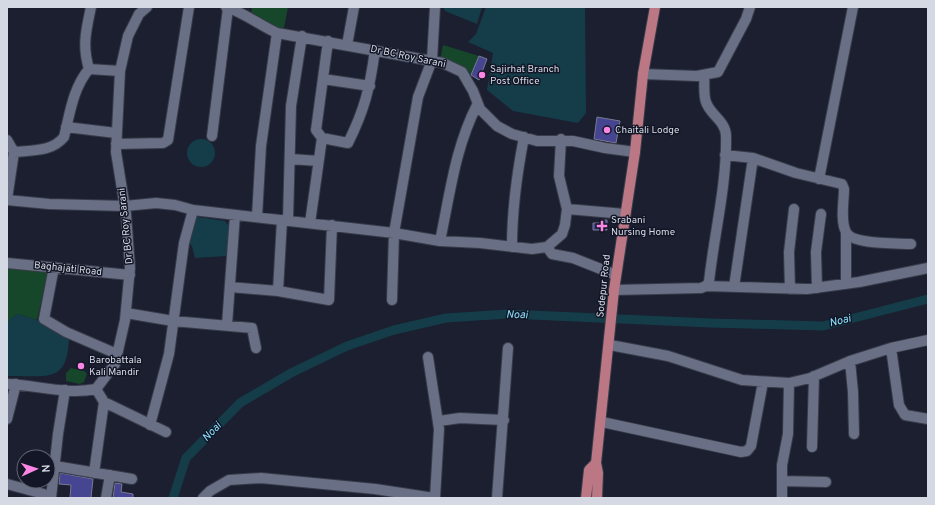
<svg xmlns="http://www.w3.org/2000/svg" width="935" height="505" viewBox="0 0 935 505" font-family="Overpass,sans-serif">
<rect width="100%" height="100%" fill="#1b1f30"/>
<path fill="#16472a" d="M 252,7 L 288,7 L 284,28 L 276,27 L 251,15 Z
M 443,45 L 479,56 L 471,76 L 440,61 Z
M 7,262 L 49,267 L 37,320 L 18,314 L 10,319 L 7,326 Z
M 71,368 L 84,371 L 87,374 L 84,382 L 80,384 L 66,381 L 66,373 Z"/>
<path fill="#143d49" d="M 443,7 L 482,7 L 477,24 L 445,11 Z
M 486,7 L 585,7 L 586,113 L 578,123 L 513,111 L 487,90 L 493,53 L 468,42 L 476,34 Z
M187 153a14 14 0 1 1 28 0a14 14 0 1 1-28 0Z
M 191,216 L 225,221 L 232,230 L 226,256 L 195,258 L 192,246 L 185,240 Z
M 18,314 L 46,323 L 69,337 C 68,385 46,375 8,376 L 7,326 L 10,319 Z"/>
<g fill="none" stroke-linecap="round" stroke-linejoin="round">
<path stroke="#143d49" stroke-width="9" d="M 173,498 L 186,458 L 240,403 L 291,373 L 347,346 L 394,330 L 446,318 L 508,314 L 711,323 L 823,326 L 928,299"/>
</g>
<path fill="#454592" stroke="#787a90" d="M 479,56 L 487,59 L 479,80 L 471,75 Z
M 597,117 L 620,121 L 616,143 L 594,139 Z
M 601,220 L 607,220 L 607,230 L 593,230 L 593,223 L 601,223 Z
M 60,473 L 93,479 L 91,498 L 70,498 L 71,485 L 59,484 Z
M 115,483 L 122,484 L 121,492 L 133,494 L 133,498 L 113,498 Z"/>
<g fill="none" stroke-linecap="round" stroke-linejoin="round">
<g stroke="#383b49" stroke-width="12">
<path id="minor" d="M 226,7 C 245,13 259,25 277,33 L 443,63 L 462,72 L 473,91 L 480,109 L 497,126 L 512,134 L 537,141 L 573,141 L 605,148 L 635,152
M 328,41 L 316,130 L 322,138 L 348,143 C 365,109 370,87 375,50
M 347,45 L 354,7
M 89,69 C 82,45 86,31 91,7
M 643,74 L 697,76 L 718,72 L 746,19 L 750,7
M 323,79 L 370,86
M 477,105 C 455,148 450,194 440,241 L 480,243 L 532,249 L 547,247 L 562,234 L 565,225 L 567,209
M 66,127 L 116,133
M 212,136 L 228,8
M 561,139 L 559,176 L 567,209 L 625,214
M 7,140 L 14,152 L 7,199
M 116,144 L 163,143 L 168,140 L 189,7
M 14,152 C 32,150 52,152 64,137 C 70,113 73,88 89,69 L 120,71
M 725,155 L 753,158 L 796,173 L 842,184 L 844,189 C 844,201 840,221 846,232 C 852,245 897,243 911,244
M 291,159 L 318,161
M 819,179 L 853,7
M 7,200 L 49,204 L 125,206 L 156,203 L 175,205 L 193,210 L 394,233 L 440,241
M 257,217 L 261,146 L 277,33
M 288,220 L 291,106 L 302,36
M 310,223 L 322,138
M 512,247 C 512,210 517,173 524,137
M 547,247 L 552,254 L 573,258 L 616,275
M 7,263 L 130,275
M 54,267 L 44,319 L 66,332 L 117,354
M 846,284 L 846,233
M 706,286 L 807,289 L 859,282 L 928,268
M 230,287 L 278,291 L 329,300 L 332,225
M 734,287 L 753,158
M 817,288 L 816,252 L 821,214
M 790,289 L 789,252 L 794,209
M 614,290 L 701,288 L 706,286 L 709,282 C 714,234 727,185 726,136 C 726,121 710,115 706,102 C 703,94 705,83 704,75
M 278,291 L 282,220
M 392,300 L 394,233 L 418,97 L 432,60 L 435,7
M 126,313 L 173,321 L 252,328 L 256,348
M 227,325 L 235,215
M 610,345 L 668,356 L 742,380 L 789,383 L 810,378 L 850,361 L 891,348 L 928,340
M 891,348 L 899,405 L 905,415 L 928,419
M 428,357 L 439,429 L 435,498
M 850,361 L 853,392 L 854,434
M 7,384 C 36,385 67,395 96,389 L 115,364 L 125,320 L 130,268 L 126,214 L 116,152 L 120,71 L 128,36 L 139,14 L 147,7
M 96,389 L 104,402 L 166,432
M 7,419 L 16,384
M 439,421 L 460,418 L 504,420
M 602,422 L 741,452 L 747,451 L 751,446 L 763,382
M 150,425 L 169,354 L 184,243 L 193,210
M 812,447 L 814,376
M 55,466 L 132,479
M 94,473 L 104,402
M 782,481 L 826,482
M 7,484 L 51,496
M 51,498 L 58,434 L 65,390
M 106,498 L 110,475
M 203,498 L 210,491 L 229,480 L 261,478 L 375,489 L 434,498
M 497,498 L 508,348
M 782,498 L 782,465 L 788,434 L 789,383"/>
</g>
<g stroke="#383b49" stroke-width="12">
<path id="major" d="M 586,498 L 589,470 L 596,463
M 597,498 L 598,473 L 596,463 L 614,290 L 635,152 L 643,74 L 655,7"/>
</g>
<use href="#minor" stroke="#696f84" stroke-width="10"/>
<use href="#major" stroke="#bb7784" stroke-width="10"/>
</g>
<g fill="#fc86e3" stroke="#121626" stroke-width="1.5">
<circle cx="482" cy="75" r="4"/>
<circle cx="607" cy="130" r="4"/>
<path d="M600 220h4v4h4v4h-4v4h-4v-4h-4v-4h4z"/>
<circle cx="81" cy="366" r="4"/>
</g>
<g text-anchor="middle" dominant-baseline="central" stroke-width="3" stroke-linejoin="round" paint-order="stroke">
<g font-size="10" fill="#d5d9e4" stroke="#121626">
<text transform="translate(408 57) rotate(12)">Dr BC Roy Sarani</text>
<text transform="translate(126 226) rotate(-96)">Dr BC Roy Sarani</text>
<text transform="translate(68 269) rotate(6)">Baghajati Road</text>
<text transform="translate(604 286) rotate(-84)">Sodepur Road</text>
</g>
<g font-size="10" fill="#d5d9e4" stroke="#121626" text-anchor="start">
<text x="490" y="69">Sajirhat Branch<tspan x="490" dy="12">Post Office</tspan></text>
<text x="615" y="130">Chaitali Lodge</text>
<text x="611" y="220">Srabani<tspan x="611" dy="12">Nursing Home</tspan></text>
<text x="89" y="360">Barobattala<tspan x="89" dy="12">Kali Mandir</tspan></text>
</g>
<g font-size="11" font-style="italic" fill="#8ce3ff" stroke="#121626">
<text transform="translate(517 315) rotate(1)">Noai</text>
<text transform="translate(840 321) rotate(-14)">Noai</text>
<text transform="translate(212 432) rotate(-46)">Noai</text>
</g>
</g>
<rect width="935" height="505" fill="none" stroke="#d5d9e4" stroke-width="16"/>
<g transform="translate(36 469) rotate(87)"><circle r="19" fill="#121626" stroke="#606472"/>
<path d="M0-3L7 15L0 10L-7 15Z" fill="#fc86e3"/>
<text y="-6" font-size="11" font-weight="bold" text-anchor="middle" fill="#d5d9e4">N</text>
</g>
</svg>
